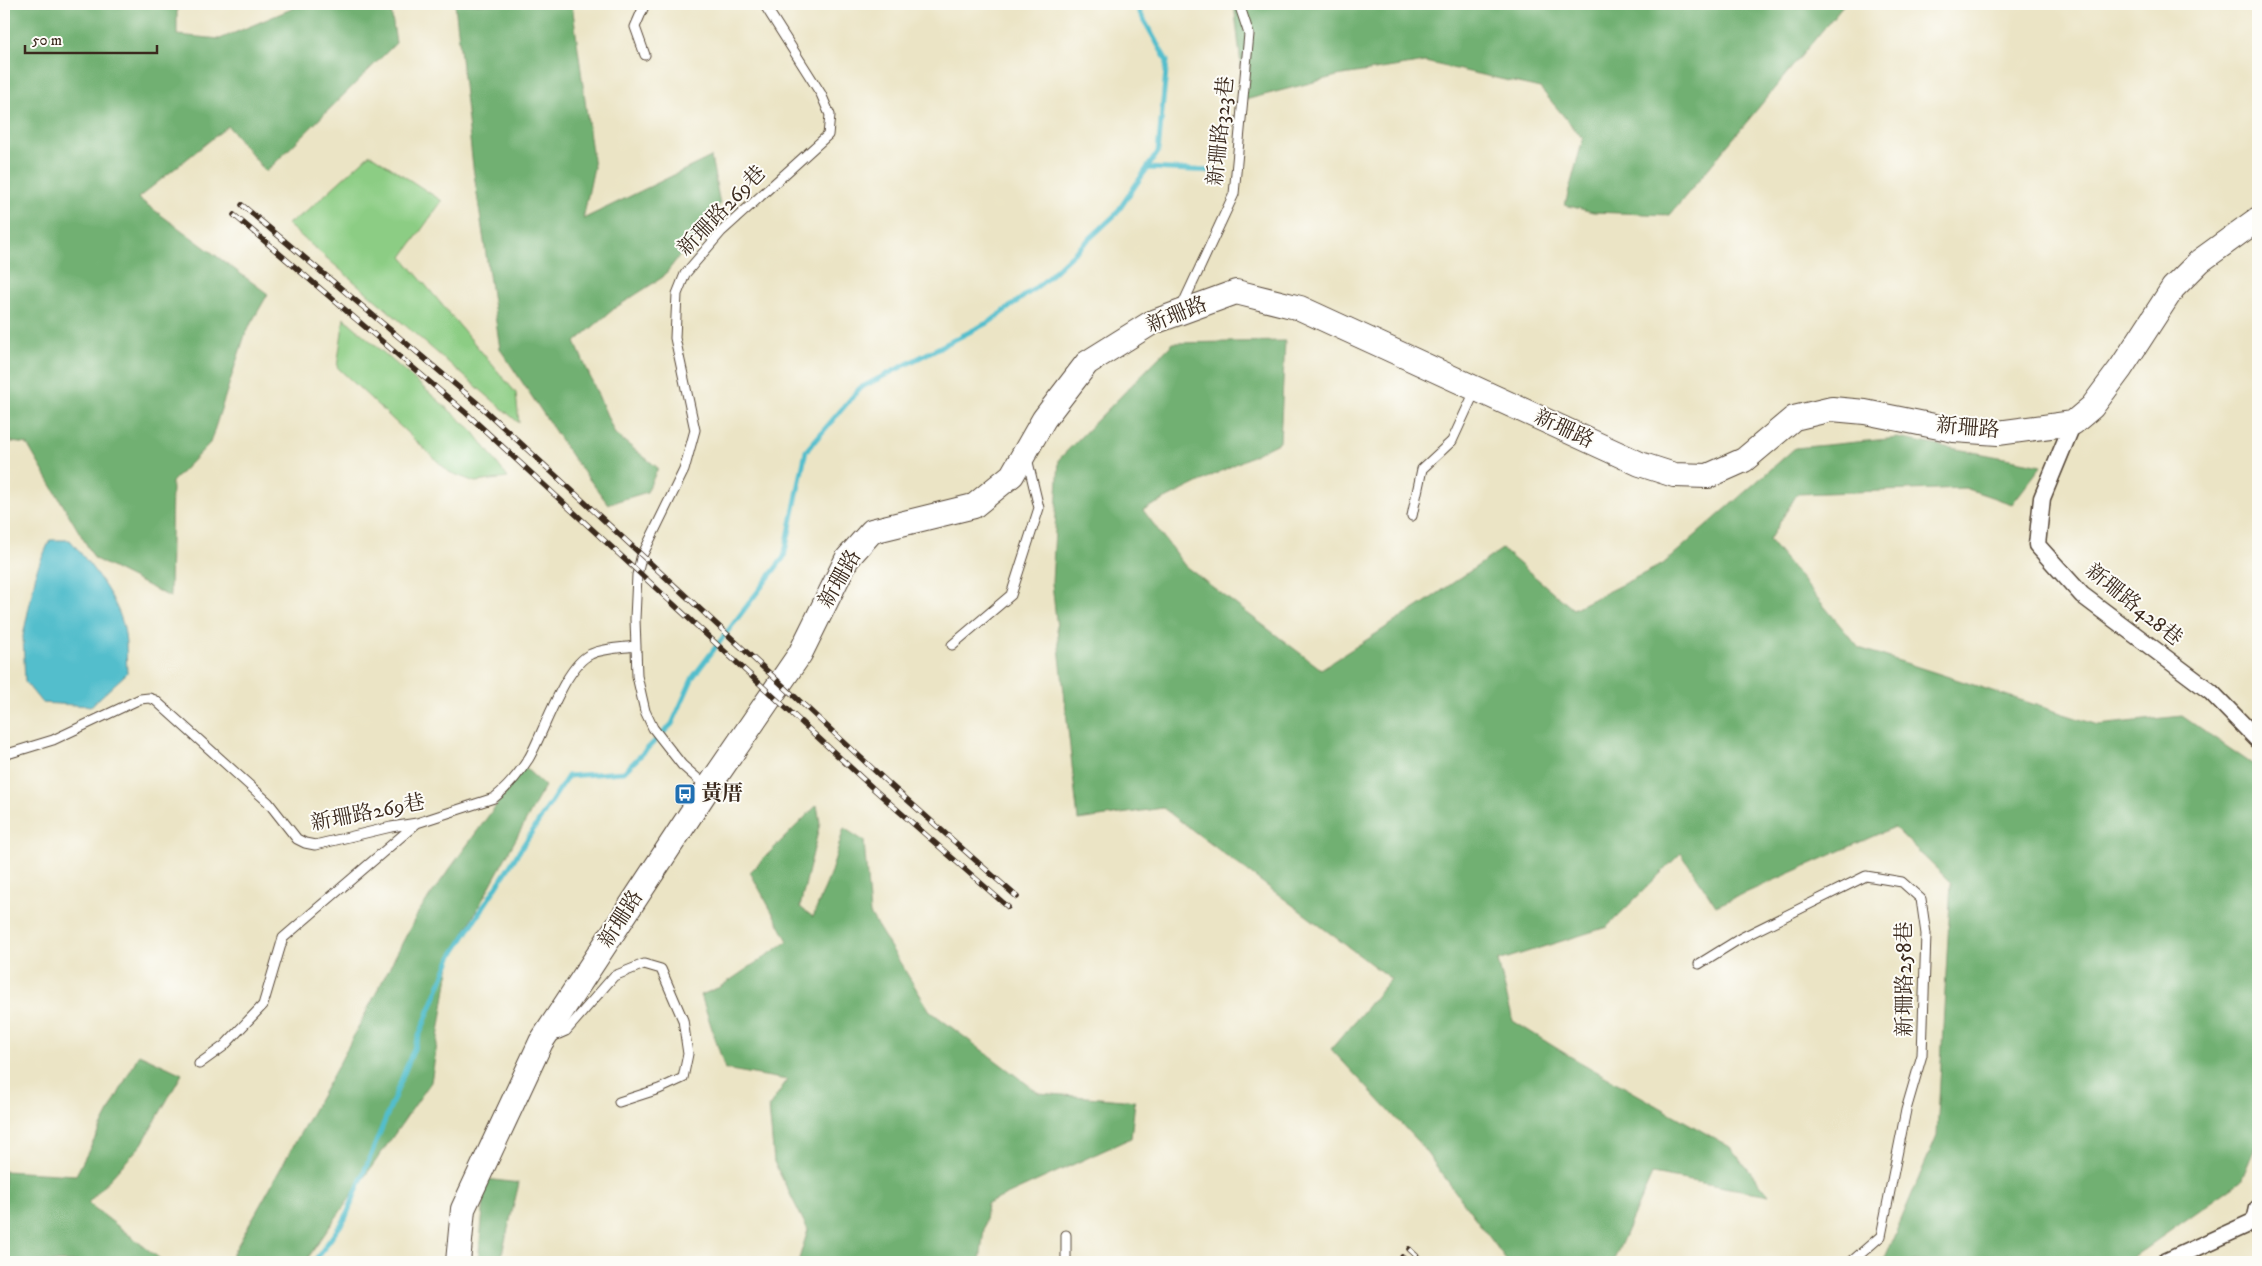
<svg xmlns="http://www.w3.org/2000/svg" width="2262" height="1266" viewBox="0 0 2262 1266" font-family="'IM FELL DW Pica','Noto Serif TC',serif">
<rect width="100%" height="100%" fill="#fdfcf7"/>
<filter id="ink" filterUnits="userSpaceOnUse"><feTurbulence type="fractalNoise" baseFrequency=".02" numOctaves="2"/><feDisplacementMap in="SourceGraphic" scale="10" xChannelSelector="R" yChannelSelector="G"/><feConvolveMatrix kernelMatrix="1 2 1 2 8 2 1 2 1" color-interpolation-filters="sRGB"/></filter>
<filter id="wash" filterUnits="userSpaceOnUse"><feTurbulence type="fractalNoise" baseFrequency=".0096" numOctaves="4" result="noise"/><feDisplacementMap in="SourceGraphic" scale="20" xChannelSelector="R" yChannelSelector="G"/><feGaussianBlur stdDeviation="1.12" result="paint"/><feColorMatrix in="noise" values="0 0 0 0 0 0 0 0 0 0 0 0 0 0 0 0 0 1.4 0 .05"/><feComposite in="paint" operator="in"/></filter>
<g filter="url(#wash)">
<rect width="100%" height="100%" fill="#ebe4c5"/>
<path fill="#8ccd84" stroke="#647c51" d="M 370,154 L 442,201 L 402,257 L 516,393 L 519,423 L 287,224 L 306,212 Z
M 344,318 L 473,431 L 508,478 L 475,482 L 449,472 L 337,367 Z"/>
<path fill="#71b072" stroke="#566d48" d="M 4,4 L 177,4 L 177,35 L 220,39 L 296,7 L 299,4 L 390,4 L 396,43 L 266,172 L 228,126 L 138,198 L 268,294 L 246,332 L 210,443 L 172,482 L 170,597 L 95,559 L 27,444 L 4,441 Z
M 455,4 L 572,4 L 594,167 L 583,219 L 711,157 L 720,204 L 663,277 L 615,308 L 575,342 L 615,434 L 658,468 L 647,492 L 608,504 L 573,458 L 500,349 L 473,167 Z
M 1234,4 L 1844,4 L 1670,215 L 1593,212 L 1565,205 L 1583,139 L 1540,88 L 1425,62 L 1337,76 L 1245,100 Z
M 1285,341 L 1280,442 L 1143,510 L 1185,566 L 1321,669 L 1424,603 L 1502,549 L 1573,609 L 1663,564 L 1795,448 L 1898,438 L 2042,465 L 2012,504 L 1965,488 L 1797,494 L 1769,540 L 1859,648 L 2098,725 L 2182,716 L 2258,768 L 2258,1140 L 2241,1181 L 2126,1262 L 1884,1262 L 1884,1260 L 1937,1135 L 1951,883 L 1894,827 L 1716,906 L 1681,853 L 1607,927 L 1498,961 L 1513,1021 L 1566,1054 L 1730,1147 L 1769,1195 L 1652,1174 L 1613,1262 L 1508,1262 L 1419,1143 L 1331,1049 L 1391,979 L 1163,808 L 1078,820 L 1052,583 L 1059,459 L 1173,343 Z
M 524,767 L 545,786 L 451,957 L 431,1082 L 305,1262 L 212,1262 L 230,1259 L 339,1064 L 419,911 Z
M 817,805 L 820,823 L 800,907 L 813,917 L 830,875 L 844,828 L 864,841 L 870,914 L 930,1011 L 1039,1093 L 1135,1101 L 1131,1138 L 987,1204 L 980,1262 L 798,1262 L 808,1230 L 774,1162 L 769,1107 L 787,1080 L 725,1069 L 701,995 L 720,987 L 788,941 L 750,872 Z
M 139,1054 L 182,1074 L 142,1144 L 88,1203 L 164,1262 L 4,1262 L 4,1171 L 76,1175 Z
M 486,1179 L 519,1183 L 500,1262 L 478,1262 Z"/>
<path fill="#52becc" stroke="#467475" d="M 50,540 L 70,540 C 91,566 120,600 125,634 C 127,646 126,660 127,673 L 91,706 L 42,703 L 25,682 L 23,636 L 37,569 Z"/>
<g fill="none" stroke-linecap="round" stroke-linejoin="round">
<path stroke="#52becc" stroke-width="5" d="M 1147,168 L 1215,171
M 314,1262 L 345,1219 L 451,957 L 568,776 L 624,772 L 672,724 L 693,677 L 784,557 L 806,451 L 860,388 L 991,321 L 1043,282 L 1116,214 L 1158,152 L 1167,61 L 1135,4"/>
</g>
</g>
<g filter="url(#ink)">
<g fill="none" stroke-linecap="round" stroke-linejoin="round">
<g stroke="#554637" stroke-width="11">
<path id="lane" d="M 645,55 L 635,27 L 645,4
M 1181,308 L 1234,194 L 1249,34 L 1239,4
M 1412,516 L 1422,469 L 1452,441 L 1476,389
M 952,645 L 1011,595 L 1039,508 L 1027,458
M 4,755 L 53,740 L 140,699 L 149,698 L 155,700 L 268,802 L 297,839 L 305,843 L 315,845 L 391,827 L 417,823 L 494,798 C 507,788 520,772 529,758 C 544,732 565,665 591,654 C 604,648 622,648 636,646
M 707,787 L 682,765 L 653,728 L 645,711 L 637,676 L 635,619 L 637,575 L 641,558 L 684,470 L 695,430 L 675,338 L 677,294 L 685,274 L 721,232 L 828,135 L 830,115 L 821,94 L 764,4
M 1699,964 L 1741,938 L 1866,876 L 1902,882 L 1921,899 L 1926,934 L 1922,1055 L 1906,1110 L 1881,1236 L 1851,1262
M 550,1038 L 566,1031 L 614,976 L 644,964 L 661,969 L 683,1020 L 688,1054 L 683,1078 L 659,1089 L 619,1102
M 199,1064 L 224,1046 L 263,1005 L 283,938 L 417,823
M 1066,1262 L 1066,1235"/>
</g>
<g stroke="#554637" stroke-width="19">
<path id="street" d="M 2073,423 L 2042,498 L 2037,545 L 2082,595 L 2211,692 L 2258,740
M 2165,1262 L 2255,1221 L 2258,1208"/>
</g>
<g stroke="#554637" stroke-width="26">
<path id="secondary" d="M 458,1262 L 463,1209 L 541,1042 L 708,788 L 800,654 L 847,559 L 872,531 L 974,506 L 1012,475 L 1044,419 L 1087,363 L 1151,323 L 1236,292 L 1300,308 L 1640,464 L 1674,475 L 1708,476 L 1744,460 L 1794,418 L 1832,409 L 1865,412 L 1954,430 L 1998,433 L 2073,423 L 2092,407 L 2121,368 L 2173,288 L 2200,261 L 2258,219"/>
</g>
<use href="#lane" stroke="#fff" stroke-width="9"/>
<use href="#street" stroke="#fff" stroke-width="16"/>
<use href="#secondary" stroke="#fff" stroke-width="24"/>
<g stroke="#3b2a1e" stroke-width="5.5">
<path id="rail" d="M 242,205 L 476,402 L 886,781 L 1017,897
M 234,215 L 466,413 L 876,791 L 1008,907
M 1409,1249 L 1423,1262
M 1402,1257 L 1408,1262"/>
</g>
<use href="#rail" stroke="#fdfcf7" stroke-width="4" stroke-dasharray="11" stroke-linecap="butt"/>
</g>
</g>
<defs>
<g id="bus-square" transform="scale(1.125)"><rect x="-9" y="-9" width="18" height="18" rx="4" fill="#1f6fb2" stroke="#fdfcf7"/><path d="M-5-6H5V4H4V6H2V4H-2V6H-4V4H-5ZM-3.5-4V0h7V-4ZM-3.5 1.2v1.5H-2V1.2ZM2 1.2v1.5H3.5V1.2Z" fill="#fff"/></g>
</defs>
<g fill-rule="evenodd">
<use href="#bus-square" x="685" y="794"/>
</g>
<g text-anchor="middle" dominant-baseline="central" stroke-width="4" stroke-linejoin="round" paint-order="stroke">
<g font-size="21" fill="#3b2a1e" stroke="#fdfcf7">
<text transform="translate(1221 131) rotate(-84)">新珊路323巷</text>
<text transform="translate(722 211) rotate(-46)">新珊路269巷</text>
<text transform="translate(1177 315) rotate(-22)">新珊路</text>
<text transform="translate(1968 428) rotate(5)">新珊路</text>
<text transform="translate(1564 429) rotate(25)">新珊路</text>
<text transform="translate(840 579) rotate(-60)">新珊路</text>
<text transform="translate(2134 605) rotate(39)">新珊路428巷</text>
<text transform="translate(368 813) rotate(-11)">新珊路269巷</text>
<text transform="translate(621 919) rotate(-57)">新珊路</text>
<text transform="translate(1905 979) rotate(-90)">新珊路258巷</text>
</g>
<g font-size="21" font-weight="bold" fill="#3b2a1e" stroke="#fdfcf7" text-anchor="start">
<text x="701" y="794">黃厝</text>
</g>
</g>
<rect width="2262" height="1266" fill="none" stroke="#fdfcf7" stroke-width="20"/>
<path d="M25 45v8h132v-8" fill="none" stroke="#3b2a1e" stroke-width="2.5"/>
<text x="32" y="45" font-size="15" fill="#3b2a1e" stroke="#fdfcf7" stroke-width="4" paint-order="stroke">50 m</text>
</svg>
